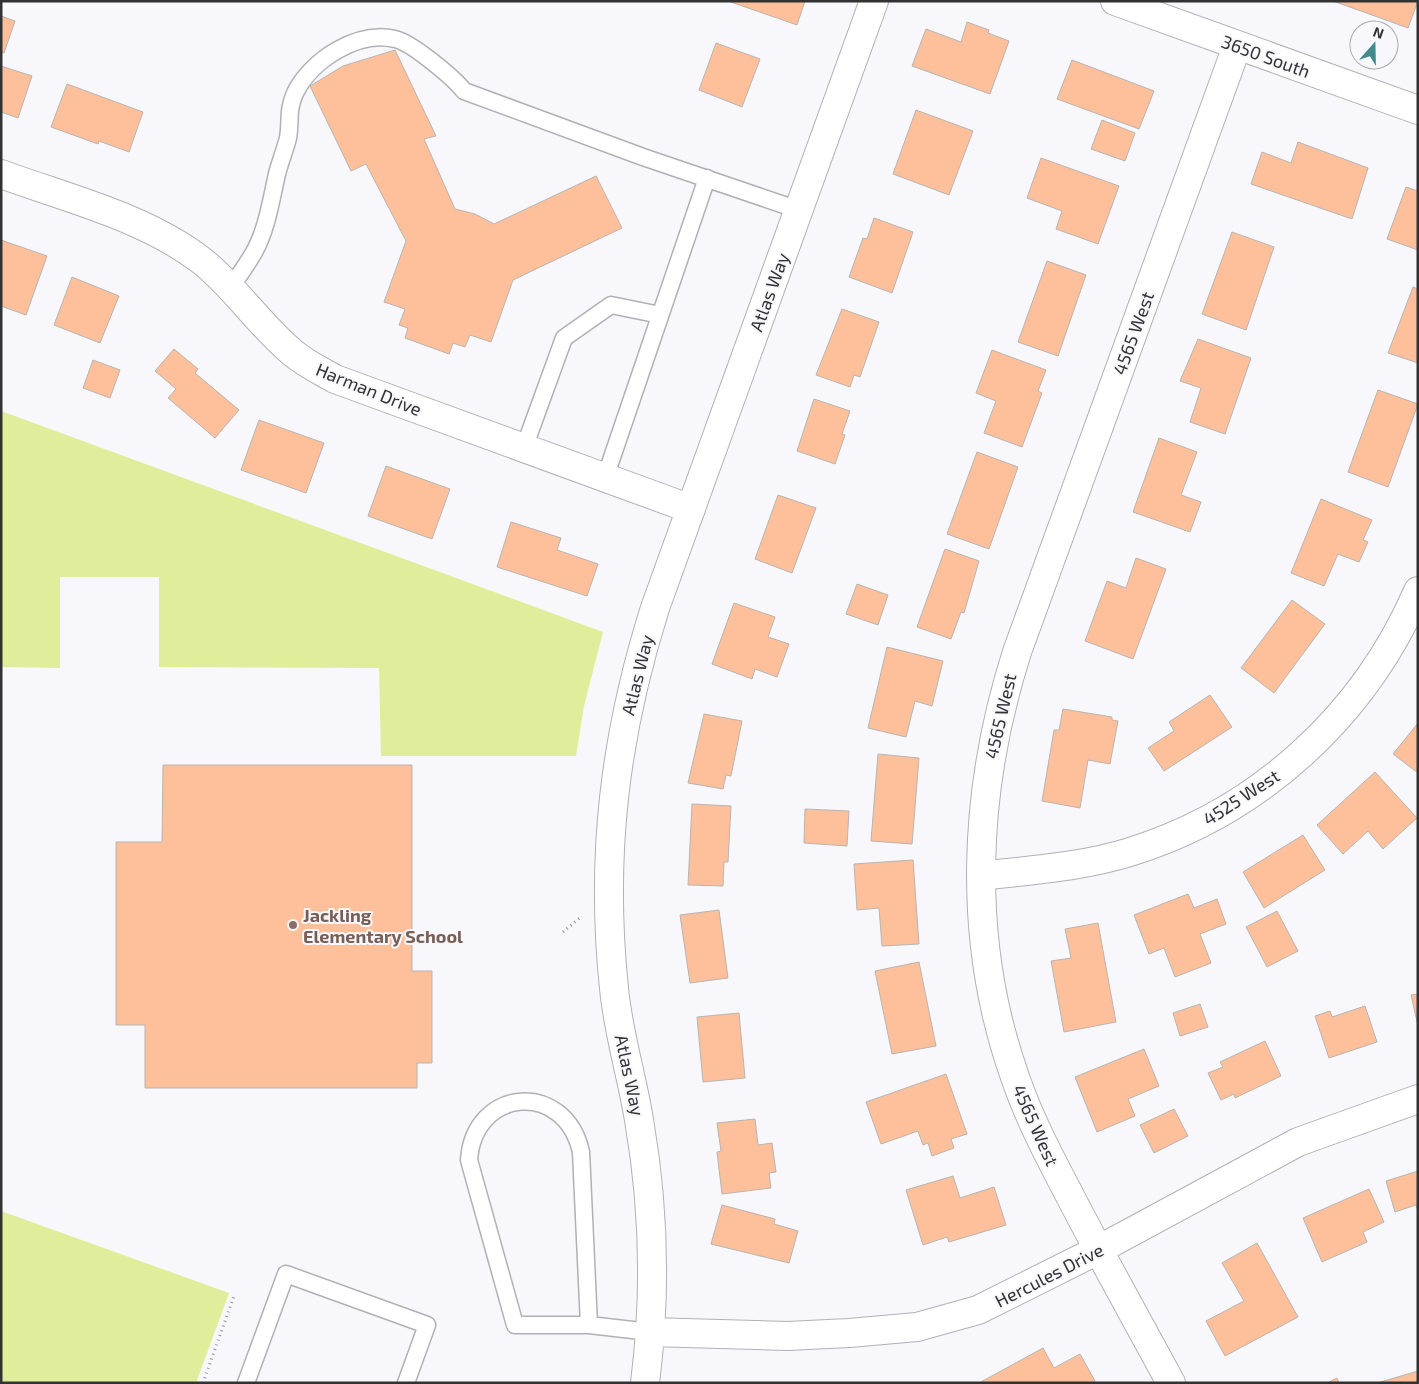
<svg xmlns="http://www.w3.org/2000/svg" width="1419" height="1384" viewBox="0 0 1419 1384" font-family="'Exo 2',sans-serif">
<rect width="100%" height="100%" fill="#f8f8fc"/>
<path fill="#e0ed9b" d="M 1,411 L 603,632 L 584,706 L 576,756 L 381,756 L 379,668 L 159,667 L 159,577 L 60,577 L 60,668 L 1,667 Z
M 1,1211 L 229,1293 L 196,1383 L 1,1383 Z"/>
<path fill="#fdc09a" stroke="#b8b4b1" d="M 728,1 L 805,1 L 797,25 Z
M 1333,1 L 1418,1 L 1408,28 Z
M 1,16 L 15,21 L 4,53 L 1,52 Z
M 967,22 L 989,30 L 988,33 L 1009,41 L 990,94 L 912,66 L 926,29 L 961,42 Z
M 716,43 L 760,59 L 742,107 L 699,90 Z
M 395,50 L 436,136 L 424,139 L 455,209 L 475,214 L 494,224 L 596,176 L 622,228 L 513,280 L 491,342 L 470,335 L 465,347 L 453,343 L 449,354 L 405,338 L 408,328 L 399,325 L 405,309 L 384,302 L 406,241 L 366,164 L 351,171 L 310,86 L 343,66 Z
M 1072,60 L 1154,91 L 1139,129 L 1057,99 Z
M 1,66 L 32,76 L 18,118 L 1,112 Z
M 67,84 L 143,112 L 129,152 L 99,141 L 98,144 L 51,127 Z
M 916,110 L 973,131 L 949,195 L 893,174 Z
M 1102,120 L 1135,133 L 1125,161 L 1091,149 Z
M 1298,142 L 1368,168 L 1352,219 L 1251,184 L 1262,152 L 1291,163 Z
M 1041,158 L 1119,186 L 1098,244 L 1056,229 L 1062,211 L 1027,198 Z
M 1406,187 L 1418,191 L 1418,250 L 1387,239 Z
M 874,218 L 913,232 L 892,293 L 849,277 L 863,238 L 867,239 Z
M 1232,232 L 1274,247 L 1246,330 L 1202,314 Z
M 1,240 L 47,256 L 26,315 L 1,306 Z
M 1047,261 L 1086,275 L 1058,356 L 1018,342 Z
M 72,277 L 119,296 L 100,343 L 54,325 Z
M 1413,287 L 1418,289 L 1418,363 L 1388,353 Z
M 842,309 L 879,322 L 860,377 L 854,375 L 850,387 L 816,375 Z
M 1198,339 L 1251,358 L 1225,434 L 1190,422 L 1201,388 L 1180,381 Z
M 174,349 L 198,369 L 195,373 L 239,410 L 215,438 L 168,398 L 176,389 L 155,371 Z
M 992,350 L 1046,370 L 1038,391 L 1042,393 L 1022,447 L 984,433 L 996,401 L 976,393 Z
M 93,360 L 120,370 L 110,398 L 83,388 Z
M 1378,390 L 1418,404 L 1388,487 L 1348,472 Z
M 814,399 L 850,411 L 842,434 L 845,435 L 835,464 L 797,451 Z
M 259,420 L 324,443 L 306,493 L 241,470 Z
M 1159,438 L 1197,452 L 1181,495 L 1201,502 L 1190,532 L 1133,512 Z
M 977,452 L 1018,467 L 989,549 L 947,534 Z
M 386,466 L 450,489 L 432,539 L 368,516 Z
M 778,495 L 816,508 L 792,573 L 755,559 Z
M 1321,499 L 1372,520 L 1363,540 L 1368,542 L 1359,562 L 1338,554 L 1324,586 L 1291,573 Z
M 511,522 L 561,538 L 557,550 L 598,564 L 587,596 L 497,567 Z
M 945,549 L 979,561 L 964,613 L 961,612 L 951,639 L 917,627 Z
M 1136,558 L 1166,569 L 1133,659 L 1085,641 L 1107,581 L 1126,588 Z
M 857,584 L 888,595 L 878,625 L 846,614 Z
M 1292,600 L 1325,624 L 1274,693 L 1241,668 Z
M 734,603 L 775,617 L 768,637 L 789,644 L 777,677 L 755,669 L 752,679 L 712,664 Z
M 887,647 L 943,661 L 932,706 L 915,701 L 906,737 L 868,728 Z
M 1210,695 L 1232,727 L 1164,771 L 1148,748 L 1174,731 L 1169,722 Z
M 1063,709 L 1112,717 L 1112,720 L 1118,721 L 1110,764 L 1088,760 L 1080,808 L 1042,801 L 1054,730 L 1059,730 Z
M 704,714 L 742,721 L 731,776 L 726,775 L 723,789 L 688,783 Z
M 1418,723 L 1418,773 L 1393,754 Z
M 878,754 L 919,758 L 912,844 L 871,841 Z
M 163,765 L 412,765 L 412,971 L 432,971 L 432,1063 L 417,1063 L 417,1088 L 145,1088 L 145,1025 L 116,1025 L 116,842 L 162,842 Z
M 1375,772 L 1417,818 L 1383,849 L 1368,831 L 1343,854 L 1317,825 Z
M 692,804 L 731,806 L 728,862 L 724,862 L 723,886 L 688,885 Z
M 805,809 L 849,811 L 847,846 L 804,843 Z
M 1303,835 L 1325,870 L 1264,908 L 1243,872 Z
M 913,860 L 919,944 L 882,946 L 879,908 L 857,910 L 854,864 Z
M 1188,894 L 1194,908 L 1217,899 L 1226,924 L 1200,934 L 1211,963 L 1175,977 L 1164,948 L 1149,954 L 1134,915 Z
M 719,910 L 728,978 L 690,983 L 680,915 Z
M 1277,911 L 1298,951 L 1267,967 L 1246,927 Z
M 1098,923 L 1116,1022 L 1064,1032 L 1051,961 L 1071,958 L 1065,929 Z
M 919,962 L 936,1046 L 892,1054 L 875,971 Z
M 1418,994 L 1418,1026 L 1411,995 Z
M 1200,1004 L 1208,1027 L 1180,1036 L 1173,1013 Z
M 1365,1006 L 1377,1042 L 1329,1058 L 1315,1016 L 1330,1011 L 1332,1017 Z
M 739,1013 L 745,1078 L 703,1082 L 697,1017 Z
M 1265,1041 L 1281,1076 L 1235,1098 L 1234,1094 L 1221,1100 L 1208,1073 L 1223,1067 L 1220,1062 Z
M 1144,1049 L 1159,1086 L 1128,1099 L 1135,1116 L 1097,1132 L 1075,1077 Z
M 946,1074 L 967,1134 L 951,1139 L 954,1148 L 932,1156 L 928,1143 L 923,1145 L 918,1131 L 881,1144 L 866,1102 Z
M 1174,1109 L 1188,1136 L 1154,1153 L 1140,1125 Z
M 755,1119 L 758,1145 L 772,1143 L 776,1172 L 769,1173 L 771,1188 L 722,1194 L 717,1152 L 721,1151 L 717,1123 Z
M 1418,1171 L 1418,1211 L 1416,1205 L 1395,1212 L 1386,1181 Z
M 953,1176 L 960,1198 L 994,1187 L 1006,1225 L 949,1242 L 947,1237 L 923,1245 L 906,1190 Z
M 1369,1189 L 1384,1222 L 1363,1232 L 1367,1242 L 1322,1262 L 1303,1218 Z
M 722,1205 L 775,1219 L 774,1224 L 798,1231 L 789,1263 L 711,1244 Z
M 1257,1243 L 1298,1317 L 1225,1356 L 1206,1321 L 1244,1301 L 1222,1263 Z
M 1043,1348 L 1054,1368 L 1080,1354 L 1095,1381 L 1091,1383 L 979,1383 Z
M 1418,1371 L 1418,1383 L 1377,1383 Z
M 1337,1378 L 1339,1383 L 1327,1383 Z"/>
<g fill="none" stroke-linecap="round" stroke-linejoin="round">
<g stroke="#b1b1b5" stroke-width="19">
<path id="service" d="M 230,288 C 238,277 246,266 253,254 C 267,230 271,200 277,174 C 280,162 285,150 288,138 C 291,121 287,111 295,93 C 311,60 358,30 395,39 C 411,42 454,78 464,91 L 643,157 L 799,210
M 524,448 L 564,338 L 611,305 L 660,315
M 605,478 L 707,178
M 589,1325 L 581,1152 C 565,1080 474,1087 469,1160 L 515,1325 L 589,1325 L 650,1332
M 246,1383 L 286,1274 L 427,1325 L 406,1383"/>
</g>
<g stroke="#b1b1b5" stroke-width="30">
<path id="minor" d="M 1115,1 L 1418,110
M 1,174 C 69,199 145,217 202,261 C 236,288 260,326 293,353 C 306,364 321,371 335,379 L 691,509
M 981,876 C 1030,870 1082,867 1130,852 C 1259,812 1364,716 1418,591
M 650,1332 L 787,1336 L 849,1333 L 917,1327 L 978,1310 L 1098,1250 L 1298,1142 L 1418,1099
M 645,1383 C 656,1296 654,1206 639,1120 C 632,1076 618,1033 614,988 C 600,855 615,735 655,608 L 874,1
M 1171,1383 C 1137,1320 1102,1258 1069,1194 C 1049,1156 1029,1118 1015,1077 C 966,939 973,790 1017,652 L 1237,46"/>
</g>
<path stroke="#97979a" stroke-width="3" stroke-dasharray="1 4" stroke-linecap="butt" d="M 563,932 L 582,916
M 203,1383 L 234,1296"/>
<use href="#service" stroke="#fff" stroke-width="16"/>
<use href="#minor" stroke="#fff" stroke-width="28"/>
</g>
<circle fill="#8d6e63" stroke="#f8f8fc" stroke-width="2" cx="293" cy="925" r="5"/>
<g text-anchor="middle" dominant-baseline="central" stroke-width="4" stroke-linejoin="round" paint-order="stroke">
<g font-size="18" fill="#323233" stroke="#f8f8fc">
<text transform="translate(1266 56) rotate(20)">3650 South</text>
<text transform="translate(769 292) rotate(-70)">Atlas Way</text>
<text transform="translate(1133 333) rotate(-70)">4565 West</text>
<text transform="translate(369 389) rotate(22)">Harman Drive</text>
<text transform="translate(637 675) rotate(-76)">Atlas Way</text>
<text transform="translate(1000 716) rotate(-77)">4565 West</text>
<text transform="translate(1241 797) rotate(-33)">4525 West</text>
<text transform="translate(630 1075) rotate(78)">Atlas Way</text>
<text transform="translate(1036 1125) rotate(66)">4565 West</text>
<text transform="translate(1049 1275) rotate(-27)">Hercules Drive</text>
</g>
<g font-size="18" font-weight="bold" fill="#785e54" stroke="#f8f8fc" text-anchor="start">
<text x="303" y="915">Jackling<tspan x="303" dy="21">Elementary School</tspan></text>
</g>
</g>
<rect width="1419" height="1384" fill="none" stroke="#323233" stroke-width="5"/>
<g transform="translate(1374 45) rotate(20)"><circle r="24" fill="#f8f8fc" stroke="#a9a9ac"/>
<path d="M0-4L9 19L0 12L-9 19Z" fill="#428a8e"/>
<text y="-8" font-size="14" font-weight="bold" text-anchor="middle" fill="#323233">N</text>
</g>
</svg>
